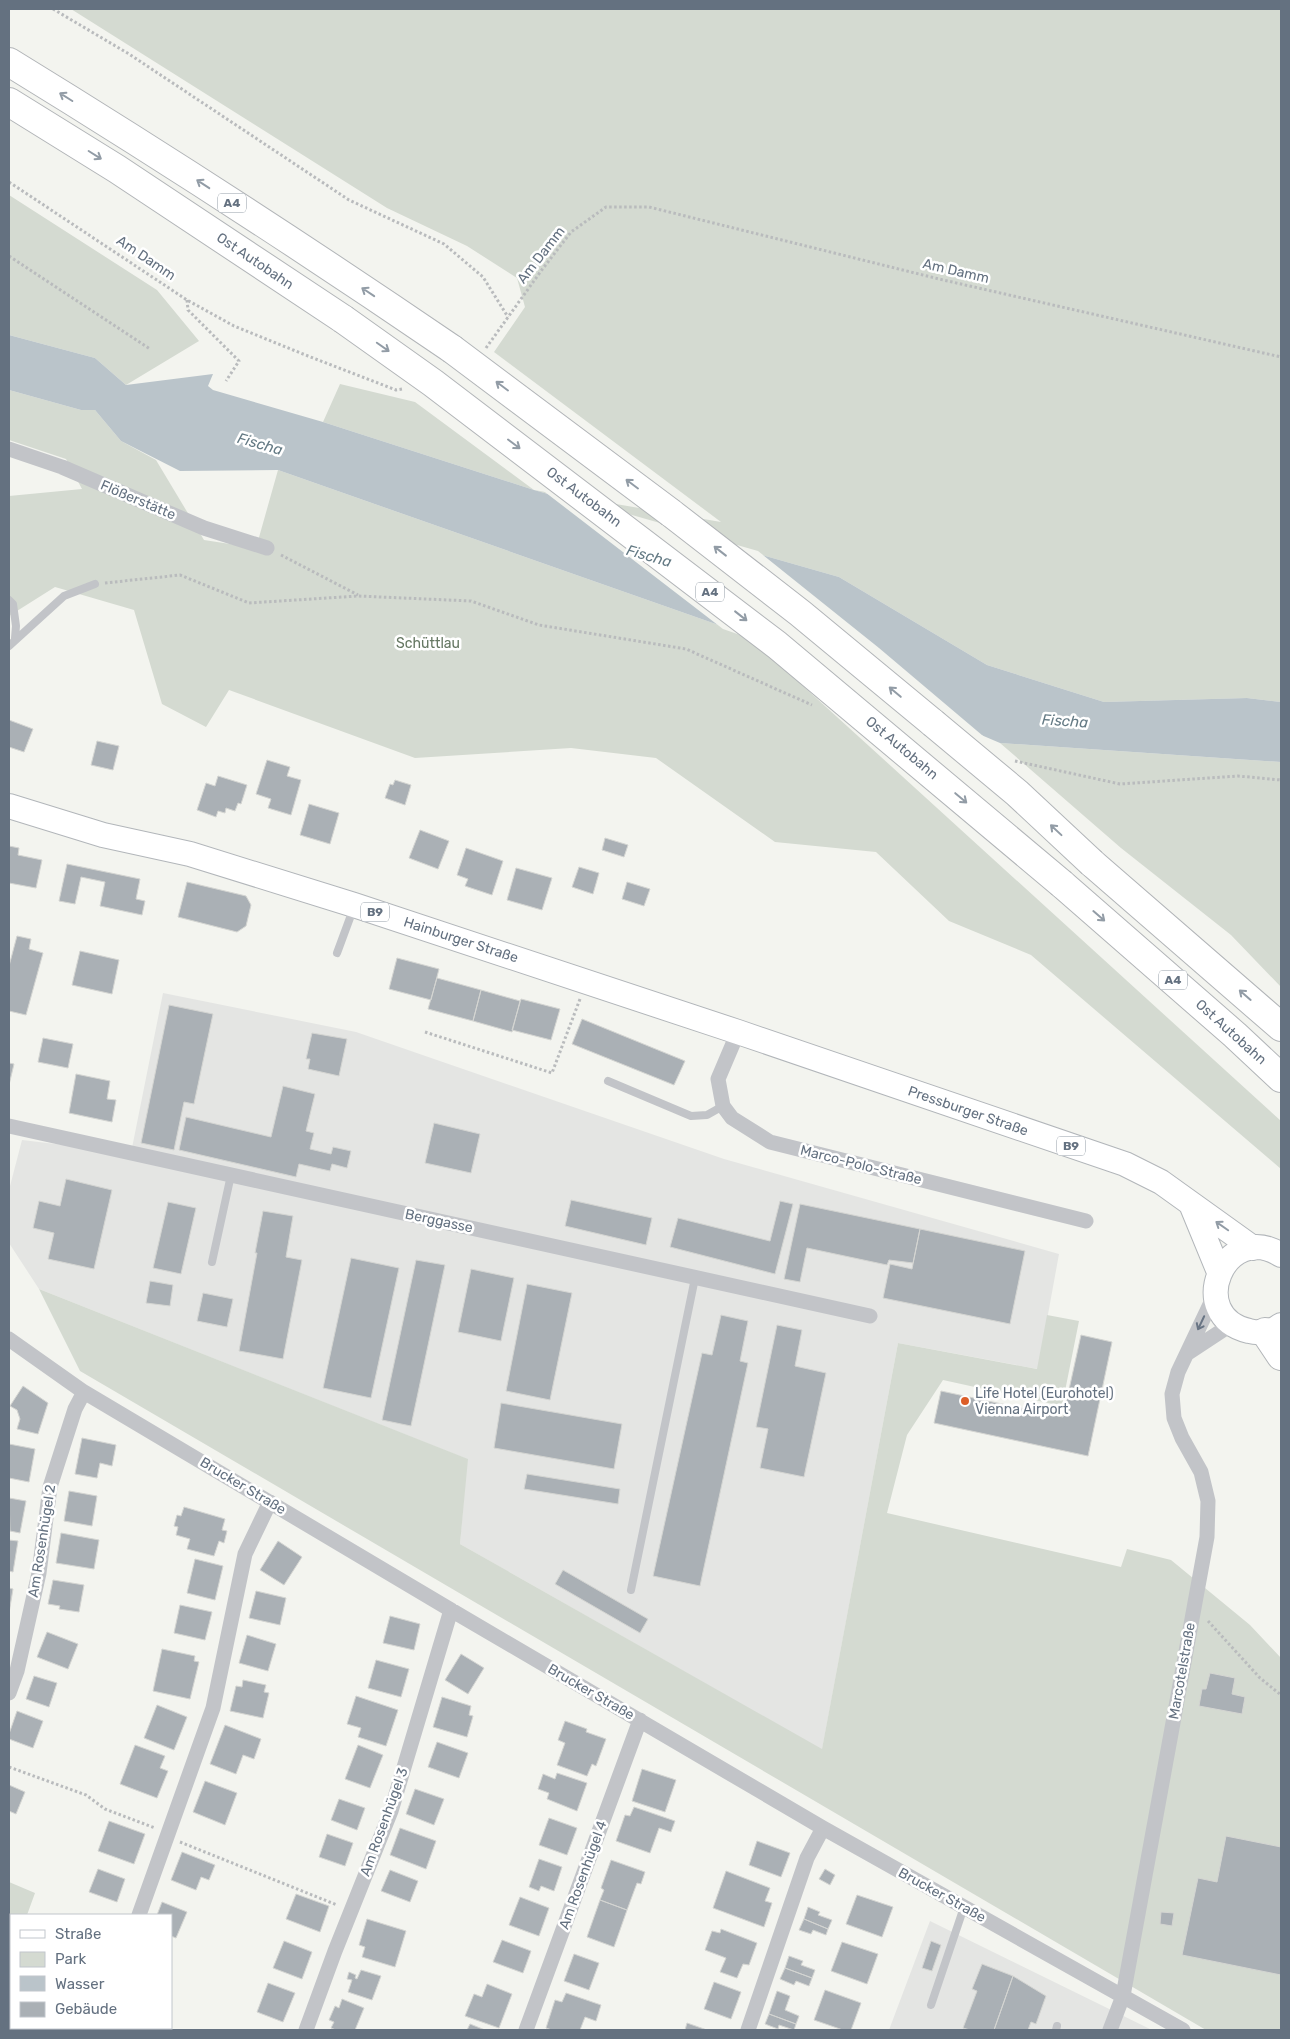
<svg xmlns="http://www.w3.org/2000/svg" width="1290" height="2039" viewBox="0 0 1290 2039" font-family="Rubik,sans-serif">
<rect width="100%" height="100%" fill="#f3f4ef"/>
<path fill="#e4e5e3" d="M 163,993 L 356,1032 L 724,1159 L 1059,1254 L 1038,1369 L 898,1343 L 822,1750 L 460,1544 L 467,1459 L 39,1289 L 9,1243 L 9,1190 L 22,1140 L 131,1153 Z
M 930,1921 L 1152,2030 L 889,2030 Z"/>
<path fill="#d4dad1" d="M 71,9 L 1281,9 L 1281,702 L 1247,698 L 1104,702 L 987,665 L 839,577 L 534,490 L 323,422 L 340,384 L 415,402 L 534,490 L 721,522 L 494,352 L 525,307 L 517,278 L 467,246 L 387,208 Z
M 9,195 L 157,290 L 199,341 L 126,385 L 95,358 L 9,335 Z
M 9,390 L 81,410 L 95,410 L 121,441 L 156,460 L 204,540 L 256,548 L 278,470 L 747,635 L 1281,1121 L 1281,1169 L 1031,955 L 949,921 L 876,852 L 775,842 L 656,758 L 571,748 L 415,758 L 229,690 L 206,727 L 162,704 L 134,610 L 55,587 L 9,616 L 9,496 L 82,489 L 66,459 L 9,440 Z
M 1000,743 L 1281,762 L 1281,987 L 1231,935 L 1121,848 Z
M 39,1289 L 468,1459 L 460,1544 L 822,1749 L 898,1343 L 1037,1369 L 1047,1315 L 1079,1321 L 1062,1406 L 943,1380 L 907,1435 L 887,1513 L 1121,1567 L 1127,1549 L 1171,1560 L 1250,1625 L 1281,1658 L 1281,2030 L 1206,2030 L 80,1371 Z
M 9,1882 L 35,1893 L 27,1915 L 11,1915 L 11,1962 L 9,1969 Z"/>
<path fill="#bac4ca" d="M 9,335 L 95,358 L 126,385 L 213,374 L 208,386 L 213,390 L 323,422 L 534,490 L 839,577 L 987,665 L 1104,702 L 1247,698 L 1281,702 L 1281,762 L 1000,743 L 747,635 L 278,470 L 180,471 L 121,441 L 95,410 L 81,410 L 9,390 Z"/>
<path fill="#f3f4ef" d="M 541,489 L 758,551 L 879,648 L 989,741 L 746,637 L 723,629 Z"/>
<path fill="#aab0b5" stroke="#d4d5d2" d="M 9,720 L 33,729 L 24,752 L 9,747 Z
M 97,741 L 119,746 L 113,770 L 91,765 Z
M 267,760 L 290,767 L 287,776 L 301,780 L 291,815 L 268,808 L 271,799 L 256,794 Z
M 218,776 L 247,785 L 241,804 L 238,803 L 235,811 L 226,808 L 225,813 L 218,811 L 216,817 L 197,810 L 206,783 L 215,786 Z
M 395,780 L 411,785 L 405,805 L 385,798 L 390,784 L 393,785 Z
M 309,804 L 339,813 L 330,844 L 300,835 Z
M 420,830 L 449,841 L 438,869 L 409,858 Z
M 605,838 L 628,845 L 624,857 L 602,850 Z
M 9,846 L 19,848 L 18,855 L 42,860 L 36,888 L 9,883 Z
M 466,848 L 503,861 L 492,895 L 465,886 L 468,879 L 457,875 Z
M 67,864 L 140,879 L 136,899 L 145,901 L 142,915 L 100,906 L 105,882 L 81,877 L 75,904 L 59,901 Z
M 579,867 L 599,873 L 593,894 L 572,887 Z
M 516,868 L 552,878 L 542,910 L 507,900 Z
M 187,882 L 246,896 L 251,905 L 246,926 L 237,932 L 178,917 Z
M 627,882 L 650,889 L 644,906 L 622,899 Z
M 17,936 L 31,939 L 29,949 L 43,953 L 26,1015 L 9,1011 L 9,966 Z
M 80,951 L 119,960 L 112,994 L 72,985 Z
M 397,958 L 439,969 L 431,1000 L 389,989 Z
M 437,978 L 481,990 L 473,1021 L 428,1009 Z
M 481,990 L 520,1001 L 512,1032 L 473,1021 Z
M 521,999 L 560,1009 L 551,1040 L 512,1030 Z
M 169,1005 L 213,1014 L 194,1104 L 184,1102 L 174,1150 L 141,1143 Z
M 582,1019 L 685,1061 L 674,1085 L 572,1044 Z
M 312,1033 L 347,1039 L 339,1076 L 308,1069 L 310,1059 L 306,1059 Z
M 43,1038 L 73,1044 L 68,1068 L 38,1062 Z
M 9,1063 L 14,1064 L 9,1085 Z
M 76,1074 L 110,1081 L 107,1099 L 116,1100 L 112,1122 L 69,1113 Z
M 283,1086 L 315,1094 L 306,1131 L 314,1133 L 310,1149 L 331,1154 L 333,1147 L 351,1151 L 347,1168 L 332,1164 L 330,1171 L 299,1164 L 296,1177 L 179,1150 L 186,1117 L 271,1137 Z
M 434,1123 L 480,1134 L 471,1173 L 425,1163 Z
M 66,1179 L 112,1190 L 94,1269 L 48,1259 L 54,1233 L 33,1228 L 39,1201 L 60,1206 Z
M 571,1200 L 652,1218 L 646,1245 L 565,1226 Z
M 780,1201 L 793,1204 L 775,1274 L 670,1247 L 678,1218 L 770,1241 Z
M 168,1202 L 196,1208 L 181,1274 L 153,1268 Z
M 800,1204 L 920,1229 L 913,1263 L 889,1260 L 887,1265 L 807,1248 L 800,1282 L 784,1279 Z
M 263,1211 L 293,1216 L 286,1257 L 302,1260 L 283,1359 L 239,1351 L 257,1253 L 255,1253 Z
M 920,1229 L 1025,1251 L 1010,1324 L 883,1298 L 890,1264 L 912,1269 Z
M 351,1258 L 399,1268 L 371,1398 L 323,1388 Z
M 416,1260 L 445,1265 L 411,1426 L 382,1420 Z
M 471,1269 L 514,1278 L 501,1341 L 458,1332 Z
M 150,1281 L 173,1285 L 170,1306 L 146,1303 Z
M 527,1284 L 572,1293 L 550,1400 L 506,1391 Z
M 203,1293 L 233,1299 L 227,1327 L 197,1321 Z
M 721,1315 L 748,1321 L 740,1361 L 748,1363 L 700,1586 L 653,1576 L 702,1353 L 712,1355 Z
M 777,1325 L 802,1330 L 795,1366 L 826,1373 L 804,1477 L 760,1468 L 768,1429 L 756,1427 Z
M 1081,1335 L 1112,1342 L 1088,1456 L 934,1423 L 941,1391 L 1063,1417 Z
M 23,1386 L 48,1403 L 38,1434 L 17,1429 L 20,1419 L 17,1410 L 10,1406 Z
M 501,1403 L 622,1424 L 614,1469 L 494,1448 Z
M 82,1438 L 116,1445 L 112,1466 L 100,1463 L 97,1478 L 75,1474 Z
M 9,1444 L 35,1449 L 29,1482 L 9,1478 Z
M 527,1474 L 620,1489 L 618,1504 L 524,1489 Z
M 69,1491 L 97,1496 L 92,1526 L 64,1521 Z
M 9,1498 L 26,1501 L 20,1533 L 10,1531 Z
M 184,1507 L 225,1519 L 222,1530 L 227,1531 L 224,1543 L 219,1541 L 214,1556 L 187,1549 L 190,1539 L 176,1535 L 178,1527 L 174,1526 L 177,1515 L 181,1516 Z
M 61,1533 L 99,1540 L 94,1569 L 56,1563 Z
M 9,1540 L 18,1541 L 13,1572 L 9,1571 Z
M 278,1541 L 302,1557 L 284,1585 L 260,1570 Z
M 195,1559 L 223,1566 L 215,1600 L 187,1593 Z
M 563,1570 L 648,1619 L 640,1633 L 555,1584 Z
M 53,1580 L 84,1585 L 79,1612 L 59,1609 L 60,1606 L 48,1604 Z
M 9,1588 L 13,1589 L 9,1613 Z
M 256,1591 L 286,1598 L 280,1625 L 249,1618 Z
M 180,1605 L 212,1612 L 205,1640 L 174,1633 Z
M 390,1616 L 420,1624 L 414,1650 L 383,1643 Z
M 47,1632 L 78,1644 L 68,1669 L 37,1657 Z
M 247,1635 L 276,1644 L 268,1671 L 239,1663 Z
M 162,1649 L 195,1656 L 194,1661 L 199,1662 L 190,1699 L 153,1691 Z
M 461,1654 L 484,1668 L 468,1694 L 445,1680 Z
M 376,1660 L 409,1669 L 401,1697 L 368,1688 Z
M 1210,1673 L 1235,1678 L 1232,1694 L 1245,1697 L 1242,1714 L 1199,1706 L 1202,1689 L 1206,1689 Z
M 34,1676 L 57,1683 L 49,1707 L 26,1699 Z
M 243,1680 L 266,1685 L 264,1692 L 269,1693 L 263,1718 L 230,1711 L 236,1686 L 242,1687 Z
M 356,1696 L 398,1710 L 386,1746 L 358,1737 L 361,1728 L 347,1724 Z
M 442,1697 L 471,1706 L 469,1715 L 473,1716 L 467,1737 L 433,1727 Z
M 157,1705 L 187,1717 L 174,1750 L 144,1738 Z
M 17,1711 L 43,1721 L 33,1748 L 9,1739 L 9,1734 Z
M 565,1721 L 587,1729 L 586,1732 L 606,1739 L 596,1766 L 592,1764 L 587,1776 L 557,1765 L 565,1743 L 558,1740 Z
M 225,1725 L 261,1739 L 254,1759 L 243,1755 L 236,1774 L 210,1764 Z
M 437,1742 L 468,1753 L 459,1778 L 428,1767 Z
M 135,1745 L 165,1756 L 160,1768 L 168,1771 L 157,1798 L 120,1784 Z
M 358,1745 L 383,1755 L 370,1788 L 345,1779 Z
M 642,1769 L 676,1780 L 665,1812 L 632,1801 Z
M 557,1773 L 587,1783 L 577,1811 L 547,1799 L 549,1793 L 538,1789 L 543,1774 L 555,1779 Z
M 205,1781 L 237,1793 L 225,1825 L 193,1812 Z
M 9,1785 L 25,1792 L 16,1814 L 9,1811 Z
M 415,1789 L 444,1799 L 434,1825 L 406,1814 Z
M 339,1799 L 365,1808 L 357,1830 L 331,1820 Z
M 634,1807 L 675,1821 L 671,1832 L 659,1828 L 650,1853 L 616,1841 L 625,1815 L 630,1816 Z
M 549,1818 L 577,1828 L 567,1855 L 539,1845 Z
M 109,1821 L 145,1834 L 134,1864 L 98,1851 Z
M 400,1828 L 436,1841 L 426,1869 L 390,1855 Z
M 327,1834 L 353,1843 L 345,1866 L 319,1857 Z
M 1226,1836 L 1281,1847 L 1281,1975 L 1182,1955 L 1198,1878 L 1217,1882 Z
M 757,1841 L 790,1853 L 781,1877 L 749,1865 Z
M 182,1852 L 215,1865 L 209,1880 L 201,1877 L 196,1890 L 171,1880 Z
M 539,1859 L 562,1867 L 554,1891 L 541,1886 L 539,1891 L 529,1887 Z
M 611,1860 L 645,1872 L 641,1884 L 637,1883 L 627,1910 L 600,1900 L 604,1890 L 601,1888 Z
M 98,1869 L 125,1879 L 117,1902 L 89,1892 Z
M 825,1869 L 835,1875 L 830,1885 L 819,1879 Z
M 390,1870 L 418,1881 L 410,1902 L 381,1891 Z
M 726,1871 L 770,1888 L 765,1901 L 772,1903 L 764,1927 L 713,1908 Z
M 296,1894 L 329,1906 L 320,1932 L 286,1919 Z
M 857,1895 L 893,1907 L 882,1937 L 846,1924 Z
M 520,1897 L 549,1908 L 539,1936 L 509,1925 Z
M 600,1900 L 627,1910 L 614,1947 L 587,1937 Z
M 162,1902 L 187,1912 L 176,1938 L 171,1936 L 171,1915 L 157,1915 Z
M 808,1907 L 820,1912 L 818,1915 L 832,1920 L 828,1929 L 804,1919 Z
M 1161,1912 L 1174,1913 L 1172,1926 L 1160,1924 Z
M 367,1919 L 406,1931 L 395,1967 L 362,1957 L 365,1947 L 359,1945 Z
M 804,1919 L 828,1929 L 826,1935 L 813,1930 L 811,1934 L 799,1930 Z
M 721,1929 L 757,1943 L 749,1965 L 743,1964 L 737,1978 L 720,1972 L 726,1958 L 705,1950 L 712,1931 L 720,1933 Z
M 502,1940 L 531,1951 L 523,1973 L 493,1962 Z
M 284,1941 L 312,1952 L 302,1979 L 273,1968 Z
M 931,1941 L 941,1945 L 932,1971 L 922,1968 Z
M 842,1942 L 878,1954 L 867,1984 L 831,1971 Z
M 574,1954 L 599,1963 L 589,1990 L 564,1981 Z
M 789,1956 L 803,1961 L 801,1965 L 815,1970 L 812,1978 L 785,1968 Z
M 982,1964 L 1013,1976 L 994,2030 L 970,2030 L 963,2028 L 977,1991 L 972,1989 Z
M 785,1968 L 812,1978 L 809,1986 L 796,1981 L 794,1985 L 780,1979 Z
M 361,1970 L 381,1976 L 372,2000 L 348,1992 L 352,1980 L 347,1979 L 349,1972 L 356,1975 L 355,1978 L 357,1979 Z
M 1013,1976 L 1046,1996 L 1036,2024 L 1031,2022 L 1028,2030 L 994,2030 Z
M 714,1982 L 741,1992 L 731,2019 L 704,2009 Z
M 268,1983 L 295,1993 L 283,2022 L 257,2012 Z
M 487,1984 L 512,1994 L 499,2028 L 465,2016 L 474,1994 L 482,1997 Z
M 825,1990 L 861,2003 L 851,2030 L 843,2030 L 814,2020 Z
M 777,1991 L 790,1996 L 785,2010 L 799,2016 L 796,2024 L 769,2014 Z
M 566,1993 L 601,2005 L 596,2021 L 585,2017 L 580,2030 L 552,2030 L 546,2028 L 555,2000 L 562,2002 Z
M 342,1999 L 364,2008 L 355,2030 L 336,2030 L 331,2028 L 334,2022 L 329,2020 L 335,2006 L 339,2008 Z
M 769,2014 L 796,2024 L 794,2030 L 779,2025 L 778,2029 L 765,2024 Z
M 687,2023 L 707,2030 L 685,2030 Z
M 470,2024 L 485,2030 L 467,2030 Z
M 38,2028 L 66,2028 L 66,2030 L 45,2030 Z
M 118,2028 L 148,2028 L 147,2030 L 117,2030 Z"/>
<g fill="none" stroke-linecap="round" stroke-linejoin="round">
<g stroke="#b2b6ba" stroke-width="26">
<path id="primary" d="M 9,806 L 103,835 L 190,854 L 354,905 L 738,1032 L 1125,1164 L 1161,1182 L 1253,1248
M 1191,1204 L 1219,1272
M 1281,1255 C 1225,1219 1184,1316 1249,1331 C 1260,1334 1272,1332 1281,1325"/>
</g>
<g stroke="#b2b5b8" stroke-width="30">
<path id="motorway" d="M 9,62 C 159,154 307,250 452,349
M 9,102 L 117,169 L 343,319
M 671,513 L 800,613 L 933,723
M 1092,863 L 1281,1027
M 1062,884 L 1235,1035 L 1281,1078
M 1265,1332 L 1281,1356"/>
</g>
<path stroke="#b9bbbd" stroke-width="3" stroke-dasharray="2.5 2.5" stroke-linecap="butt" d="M 53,9 L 129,54 L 349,200 L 444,244 L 483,277 L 508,317
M 9,182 L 187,300 L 234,326 L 308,356 L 396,390 L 402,389
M 9,256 L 150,349
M 187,300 L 188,310 L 239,361 L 226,381
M 486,348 L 541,271 L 571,232 L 606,207 L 649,207 L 939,279 L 1281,357
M 281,555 L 358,595
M 105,583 L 180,575 L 249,603 L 358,596 L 471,601 L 539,625 L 686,649 L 812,705
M 1015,761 L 1120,784 L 1238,776 L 1281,780
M 425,1032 L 552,1073 L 580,999
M 1208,1621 L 1260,1678 L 1281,1695
M 9,1767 L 86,1795 L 105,1809 L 155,1828
M 180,1842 L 337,1905"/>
<path stroke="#c2c4c8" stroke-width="8" d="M 9,600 L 13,604 L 16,626 L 15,638
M 9,646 L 64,596 L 95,584
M 337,953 L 354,907
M 608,1081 L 691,1116 L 707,1115 L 723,1106
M 212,1262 L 231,1175
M 631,1590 L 695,1278
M 931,2005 L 964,1907
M 1056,2030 L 1057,2026"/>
<path stroke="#c2c4c8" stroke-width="15" d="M 9,449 L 62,467 L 204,528 L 267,548
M 738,1032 L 718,1079 L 723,1106 L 732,1118 L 770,1142 L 1086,1221
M 9,1126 L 870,1316
M 9,1339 L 84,1392 L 451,1610 L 823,1828 L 1183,2030
M 1188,1353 L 1232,1324
M 9,1693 L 17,1671 L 39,1573 L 50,1487 L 75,1409 L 84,1392
M 139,1915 L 213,1708 L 245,1554 L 270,1502
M 97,2030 L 98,2028
M 306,2030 L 335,1951 L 391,1811 L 451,1610
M 526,2030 L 640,1720
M 748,2030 L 807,1858 L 823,1828
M 1110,2030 L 1123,1996 L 1207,1537 L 1208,1501 L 1201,1472 L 1182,1438 L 1174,1418 L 1172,1394 L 1178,1372 L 1215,1294"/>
<use href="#primary" stroke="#fff" stroke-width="24"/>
<use href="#motorway" stroke="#fff" stroke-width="28"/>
<g stroke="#b2b5b8" stroke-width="30" stroke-linecap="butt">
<path id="motorway-bridge" d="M 343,319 L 433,383 L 777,645 L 1062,884
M 452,349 L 671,513
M 933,723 L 1017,793 L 1092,863"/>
</g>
<use href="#motorway-bridge" stroke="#fff" stroke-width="28"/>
</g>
<defs><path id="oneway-shaft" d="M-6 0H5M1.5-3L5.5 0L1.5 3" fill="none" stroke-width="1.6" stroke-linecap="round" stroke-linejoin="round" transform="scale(1.25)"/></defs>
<g stroke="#929ca6">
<use href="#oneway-shaft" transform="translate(66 97) rotate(-148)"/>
<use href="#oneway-shaft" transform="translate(95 155) rotate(32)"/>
<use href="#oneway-shaft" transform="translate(203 184) rotate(-147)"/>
<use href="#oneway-shaft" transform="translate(368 292) rotate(-146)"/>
<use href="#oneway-shaft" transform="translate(383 347) rotate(35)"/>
<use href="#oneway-shaft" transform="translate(502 386) rotate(-143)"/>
<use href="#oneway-shaft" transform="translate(514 444) rotate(37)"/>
<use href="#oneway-shaft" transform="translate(632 484) rotate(-143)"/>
<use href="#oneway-shaft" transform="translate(720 551) rotate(-142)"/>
<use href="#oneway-shaft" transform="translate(741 616) rotate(38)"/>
<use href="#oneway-shaft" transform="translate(895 692) rotate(-140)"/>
<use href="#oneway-shaft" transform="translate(961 798) rotate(40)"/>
<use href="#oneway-shaft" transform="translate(1056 830) rotate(-137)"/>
<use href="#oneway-shaft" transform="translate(1099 916) rotate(41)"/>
<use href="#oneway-shaft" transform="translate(1245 995) rotate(-139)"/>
<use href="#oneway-shaft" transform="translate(1222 1226) rotate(-145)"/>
</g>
<use stroke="#697584" href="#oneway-shaft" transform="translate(1201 1323) rotate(115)"/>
<circle fill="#dc5e28" stroke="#fff" stroke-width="2" cx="965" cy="1401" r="5"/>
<g text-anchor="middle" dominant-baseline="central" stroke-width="5" stroke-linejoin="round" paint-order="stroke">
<g fill="#fff" stroke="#929ca6" stroke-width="1">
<rect x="218" y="193.5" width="28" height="19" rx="4"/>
<rect x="696" y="582.5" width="28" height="19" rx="4"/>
<rect x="361" y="902.5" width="28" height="19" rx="4"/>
<rect x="1159" y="970.5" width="28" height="19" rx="4"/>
<rect x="1057" y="1136.5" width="28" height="19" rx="4"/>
</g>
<g font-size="12" font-weight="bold" fill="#647180">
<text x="232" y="203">A4</text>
<text x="710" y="592">A4</text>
<text x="375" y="912">B9</text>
<text x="1173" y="980">A4</text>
<text x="1071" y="1146">B9</text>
</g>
<g font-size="14" fill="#647180" stroke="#fff">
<text transform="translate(541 255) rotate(-52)">Am Damm</text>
<text transform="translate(146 258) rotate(34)">Am Damm</text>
<text transform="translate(255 261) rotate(34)">Ost Autobahn</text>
<text transform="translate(956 271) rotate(13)">Am Damm</text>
<text transform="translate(584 497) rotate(37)">Ost Autobahn</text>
<text transform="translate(138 500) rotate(23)">Flößerstätte</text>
<text transform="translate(902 748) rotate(40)">Ost Autobahn</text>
<text transform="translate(461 940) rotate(18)">Hainburger Straße</text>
<text transform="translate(1231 1032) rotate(42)">Ost Autobahn</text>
<text transform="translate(968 1111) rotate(19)">Pressburger Straße</text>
<text transform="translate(861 1165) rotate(14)">Marco-Polo-Straße</text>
<text transform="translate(439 1221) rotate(12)">Berggasse</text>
<text transform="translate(243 1486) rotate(31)">Brucker Straße</text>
<text transform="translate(42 1541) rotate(-81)">Am Rosenhügel 2</text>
<text transform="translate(1182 1671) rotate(-80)">Marcotelstraße</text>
<text transform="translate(591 1692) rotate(30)">Brucker Straße</text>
<text transform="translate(384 1822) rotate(-70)">Am Rosenhügel 3</text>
<text transform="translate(583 1875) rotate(-70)">Am Rosenhügel 4</text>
<text transform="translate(942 1895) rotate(29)">Brucker Straße</text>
</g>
<g font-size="14" fill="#657762" stroke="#fff">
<text x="428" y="643">Schüttlau</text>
</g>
<g font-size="14" fill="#647180" stroke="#fff" text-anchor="start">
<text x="975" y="1393">Life Hotel (Eurohotel)<tspan x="975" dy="16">Vienna Airport</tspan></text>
</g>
<g font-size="15" font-style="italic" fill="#647a84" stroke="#fff">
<text transform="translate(260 444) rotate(16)">Fischa</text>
<text transform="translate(649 556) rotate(16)">Fischa</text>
<text transform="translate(1065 721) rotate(4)">Fischa</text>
</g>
</g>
<rect width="1290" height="2039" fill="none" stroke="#647180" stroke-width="20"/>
<rect x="10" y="1914" width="162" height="115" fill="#ffffff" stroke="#c1c6cc"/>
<rect x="20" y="1930" width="25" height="8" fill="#ffffff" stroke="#c1c6cc"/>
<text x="55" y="1939" font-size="15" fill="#647180">Straße</text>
<rect x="20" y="1952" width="25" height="15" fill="#d4dad1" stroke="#c1c6cc"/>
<text x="55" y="1964" font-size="15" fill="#647180">Park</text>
<rect x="20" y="1976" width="25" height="15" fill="#bac4ca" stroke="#c1c6cc"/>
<text x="55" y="1989" font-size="15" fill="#647180">Wasser</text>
<rect x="20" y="2002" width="25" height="15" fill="#aab0b5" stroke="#c1c6cc"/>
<text x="55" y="2014" font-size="15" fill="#647180">Gebäude</text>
</svg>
